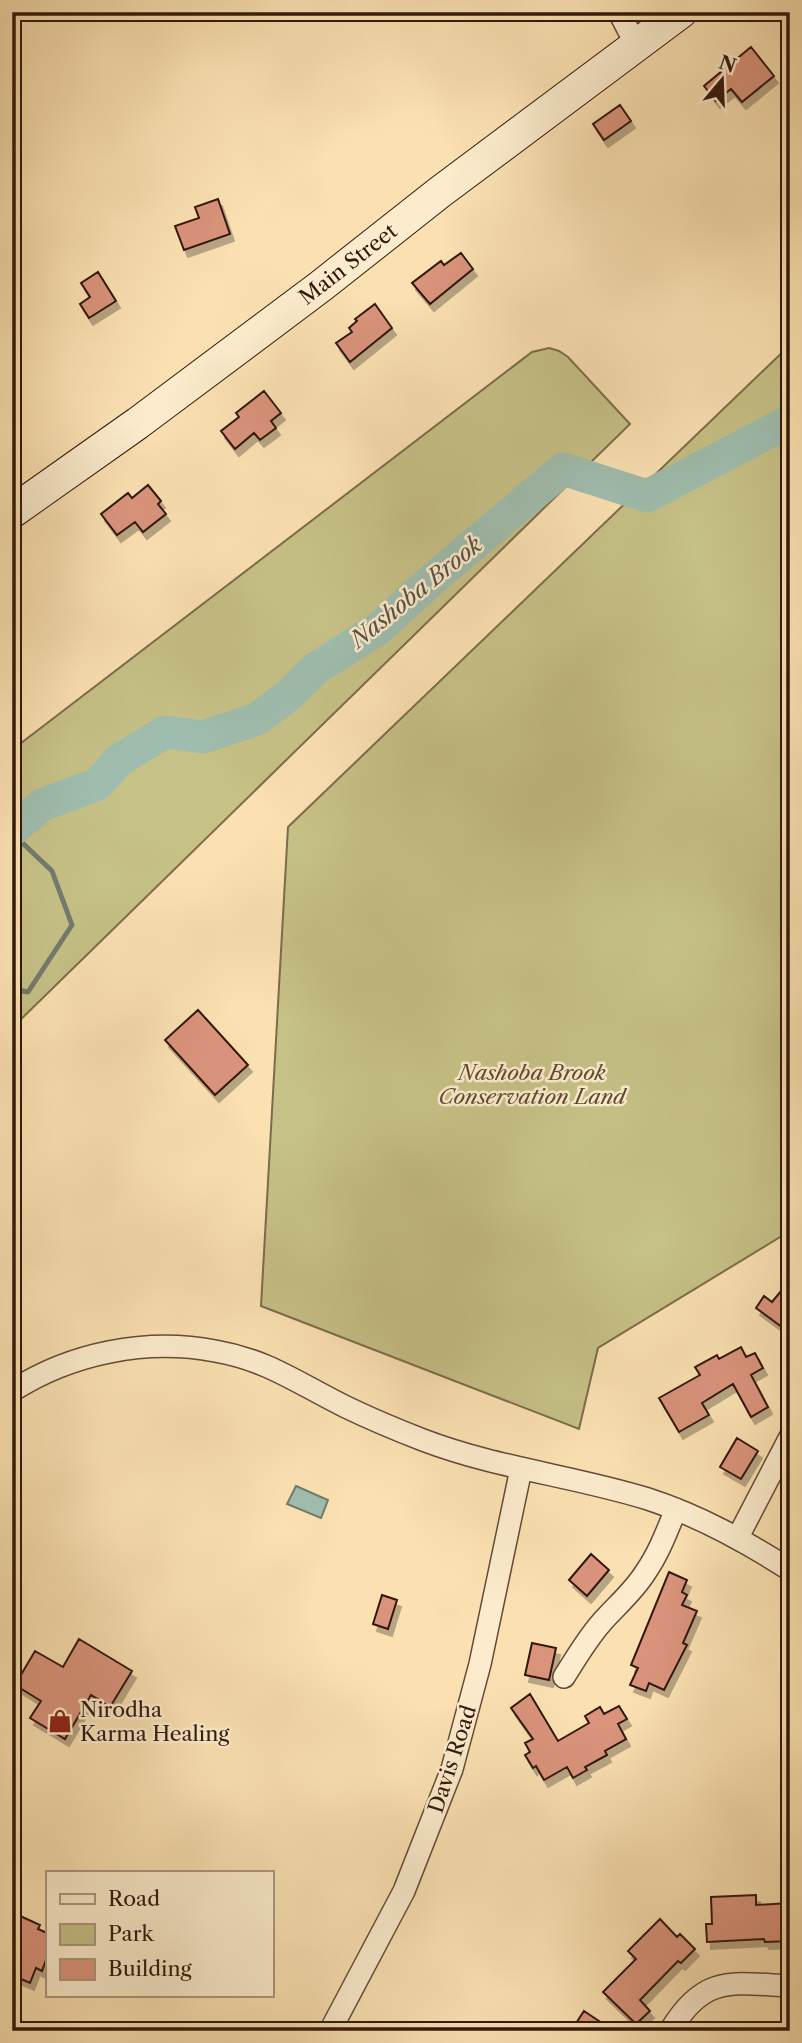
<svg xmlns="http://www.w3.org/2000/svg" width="802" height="2043" viewBox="0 0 802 2043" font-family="'Libre Caslon Text',serif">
<defs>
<filter id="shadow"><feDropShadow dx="4" dy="7" stdDeviation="0" flood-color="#0004"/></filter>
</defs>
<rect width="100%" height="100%" fill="#fbe1b2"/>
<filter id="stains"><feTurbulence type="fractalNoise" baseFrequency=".00286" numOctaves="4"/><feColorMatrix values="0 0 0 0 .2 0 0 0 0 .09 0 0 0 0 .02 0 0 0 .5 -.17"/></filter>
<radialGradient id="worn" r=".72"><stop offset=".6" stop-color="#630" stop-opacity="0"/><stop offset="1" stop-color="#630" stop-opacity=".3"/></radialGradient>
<path fill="#c6c187" stroke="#7c6c4a" stroke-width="2" d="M 790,345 L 790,1231 L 598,1348 L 579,1429 L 261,1306 L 288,827 Z
M 549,348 L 559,351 L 568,357 L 630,424 L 12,1028 L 12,750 L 532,352 Z"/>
<path fill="#9fbdae" stroke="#737b6d" stroke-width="2" d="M 296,1486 L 328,1500 L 321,1518 L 287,1504 Z"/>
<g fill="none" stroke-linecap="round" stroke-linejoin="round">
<path stroke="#737b6d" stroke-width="5" d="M 12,833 L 52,871 L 72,925 L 28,992 L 12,989"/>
<path stroke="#9fbdae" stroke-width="33" d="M 12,830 L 42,805 L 98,784 L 119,760 L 165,732 L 203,737 L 257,719 L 290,694 L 315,669 L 378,629 L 434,578 L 563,469 L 647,496 L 790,421"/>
</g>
<path fill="#da947c" stroke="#32180c" stroke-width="2" filter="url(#shadow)" d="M 751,47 L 774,76 L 742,102 L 731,89 L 716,101 L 704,86 Z
M 620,105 L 631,121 L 604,140 L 593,124 Z
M 218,199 L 230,234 L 184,250 L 175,226 L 199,218 L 195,207 Z
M 461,253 L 473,269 L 430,304 L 412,283 L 441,261 L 444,265 Z
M 98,272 L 116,301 L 89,318 L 80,304 L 90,297 L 81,283 Z
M 375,304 L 392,328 L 350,362 L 336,343 L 352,332 L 349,328 L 357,321 L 355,319 Z
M 264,391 L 281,413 L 271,421 L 276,428 L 260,440 L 254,433 L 235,449 L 221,431 L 239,417 L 236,413 Z
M 148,485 L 161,501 L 158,504 L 166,514 L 143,532 L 135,522 L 117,535 L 101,514 L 128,493 L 132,498 Z
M 198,1010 L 248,1065 L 215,1095 L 165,1040 Z
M 790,1280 L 790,1333 L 756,1308 L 764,1296 L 772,1302 Z
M 741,1347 L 746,1357 L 755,1353 L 763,1368 L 751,1375 L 768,1407 L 751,1417 L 733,1384 L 702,1403 L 709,1415 L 679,1432 L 659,1398 L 700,1375 L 695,1367 L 717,1355 L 719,1359 Z
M 737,1438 L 758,1451 L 741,1479 L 720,1467 Z
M 591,1554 L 609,1570 L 587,1596 L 569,1580 Z
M 669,1572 L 687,1580 L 682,1592 L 687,1595 L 682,1605 L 697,1611 L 683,1643 L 687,1645 L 664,1690 L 649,1683 L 646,1691 L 630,1685 L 638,1668 L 631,1665 Z
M 382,1595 L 397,1600 L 388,1629 L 373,1624 Z
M 79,1639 L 132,1671 L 110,1707 L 91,1695 L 65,1739 L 30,1718 L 41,1701 L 15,1685 L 35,1651 L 63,1667 Z
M 532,1643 L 556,1648 L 549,1680 L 525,1675 Z
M 530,1694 L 558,1741 L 589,1723 L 585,1716 L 600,1707 L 604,1714 L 619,1706 L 627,1719 L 618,1724 L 626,1739 L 605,1751 L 607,1755 L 585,1767 L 587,1770 L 573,1778 L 567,1767 L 544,1780 L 536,1766 L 533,1768 L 525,1755 L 530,1752 L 525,1743 L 533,1739 L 511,1708 Z
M 756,1895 L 756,1905 L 790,1903 L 790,1941 L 765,1942 L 764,1939 L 707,1942 L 706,1924 L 712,1924 L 711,1897 Z
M 18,1915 L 40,1925 L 38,1929 L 47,1933 L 47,1957 L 42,1971 L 36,1968 L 30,1983 L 12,1975 L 12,1918 L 17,1920 Z
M 660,1919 L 677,1937 L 680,1934 L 695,1949 L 681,1963 L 678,1961 L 640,2000 L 650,2011 L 636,2024 L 603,1992 L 636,1959 L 628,1951 Z
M 584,2011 L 614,2031 L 571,2031 Z"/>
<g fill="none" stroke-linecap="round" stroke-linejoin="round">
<g stroke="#644a36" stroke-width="24">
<path id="minor" d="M 619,12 L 636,45
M 12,1391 C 71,1353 146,1338 215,1351 C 268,1360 299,1384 346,1407 C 371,1419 397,1430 423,1440 C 496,1468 574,1476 648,1499 C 700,1516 745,1541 790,1570
M 738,1537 L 790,1437
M 564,1677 C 576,1658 587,1639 602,1622 C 616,1606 633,1592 645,1573 C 659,1553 667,1531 676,1509
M 330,2031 L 404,1891 L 452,1769 L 480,1664 L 521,1469
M 670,2031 C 704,1974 732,1983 790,1986"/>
</g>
<g stroke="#32180c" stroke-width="34">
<path id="secondary" d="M 12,512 L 138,423 L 321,286 L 440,192 L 681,12"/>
</g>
<use href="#minor" stroke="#fceccd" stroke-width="21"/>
<use href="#secondary" stroke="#fceccd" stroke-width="32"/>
</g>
<defs>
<g id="shop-bare" transform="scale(1.89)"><path d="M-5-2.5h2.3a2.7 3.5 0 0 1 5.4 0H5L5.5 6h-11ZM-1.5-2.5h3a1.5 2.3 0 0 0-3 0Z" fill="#8f2418" stroke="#fceccd" stroke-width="2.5" paint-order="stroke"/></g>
</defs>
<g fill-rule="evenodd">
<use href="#shop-bare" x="60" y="1721"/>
</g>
<g text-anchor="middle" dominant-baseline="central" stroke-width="5" stroke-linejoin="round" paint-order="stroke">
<g font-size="21" fill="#32180c" stroke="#fceccd">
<text transform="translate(348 264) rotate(-38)">Main Street</text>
<text transform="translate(452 1759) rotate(-72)">Davis Road</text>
</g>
<g font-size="21" font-style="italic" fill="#5e4b31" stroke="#fceccd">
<text x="532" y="1072">Nashoba Brook<tspan x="532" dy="24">Conservation Land</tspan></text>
</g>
<g font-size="21" fill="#32180c" stroke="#fceccd" text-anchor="start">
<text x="80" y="1709">Nirodha<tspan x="80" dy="24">Karma Healing</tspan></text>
</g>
<g font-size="23" font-style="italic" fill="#585245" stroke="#fceccd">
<text transform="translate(416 592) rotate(-39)">Nashoba Brook</text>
</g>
</g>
<rect width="802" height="2043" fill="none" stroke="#fbe1b2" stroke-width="42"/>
<rect x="14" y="14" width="774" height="2015" fill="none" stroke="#32180c" stroke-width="3.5"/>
<rect x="21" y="21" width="760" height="2001" fill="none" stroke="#32180c" stroke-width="2"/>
<rect x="46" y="1871" width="228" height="126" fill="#fceccd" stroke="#ab9780" stroke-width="2"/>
<rect x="60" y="1894" width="35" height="10" fill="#fceccd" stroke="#ab9780" stroke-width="2"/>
<text x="108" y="1906" font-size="21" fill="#32180c">Road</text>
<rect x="60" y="1924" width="35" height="21" fill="#c6c187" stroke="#ab9780" stroke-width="2"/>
<text x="108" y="1941" font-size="21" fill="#32180c">Park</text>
<rect x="60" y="1959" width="35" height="21" fill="#da947c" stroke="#ab9780" stroke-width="2"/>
<text x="108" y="1976" font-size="21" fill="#32180c">Building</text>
<g transform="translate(722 80) rotate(19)" stroke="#fceccd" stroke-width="5" paint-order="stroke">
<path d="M0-5L12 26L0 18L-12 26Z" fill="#32180c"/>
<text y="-10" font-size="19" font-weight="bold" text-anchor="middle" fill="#32180c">N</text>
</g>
<rect width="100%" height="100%" filter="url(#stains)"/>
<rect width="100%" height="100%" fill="url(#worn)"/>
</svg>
